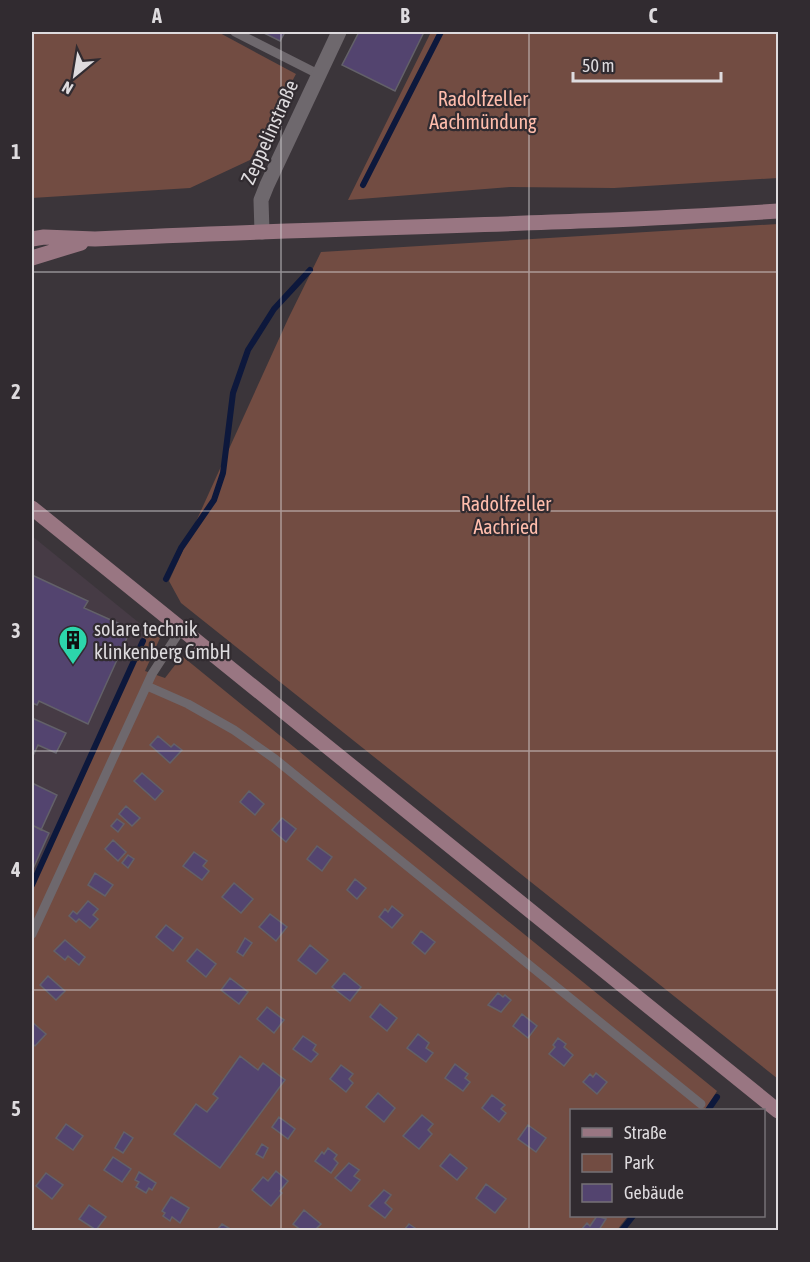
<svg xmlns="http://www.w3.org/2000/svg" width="810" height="1262" viewBox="0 0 810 1262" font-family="'Asap Condensed',sans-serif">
<rect width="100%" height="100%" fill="#3b353a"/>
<path fill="#463b45" d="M 32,536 L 143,626 L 143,641 L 32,885 Z"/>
<path fill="#724c42" d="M 32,32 L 218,32 L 296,74 L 250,160 L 190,188 L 32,198 Z
M 431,32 L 778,32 L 778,178 L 614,188 L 510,187 L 348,200 Z
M 778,224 L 778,1079 L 181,603 L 169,581 L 288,319 L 321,252 Z
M 143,626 L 160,638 L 145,671 L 165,678 L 182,656 L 717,1091 L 705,1110 L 572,1110 L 572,1216 L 628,1216 L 617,1230 L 32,1230 L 32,885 L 143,641 Z"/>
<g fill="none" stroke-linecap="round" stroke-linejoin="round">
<path stroke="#0d183c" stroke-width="6" d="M 363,185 L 441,32
M 166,579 L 181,548 L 214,500 L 223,473 L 233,393 L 248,350 L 274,309 L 310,270
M 32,885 L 143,641
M 708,1110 L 717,1097
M 622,1230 L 633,1216"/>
</g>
<path fill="#53446f" stroke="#636169" stroke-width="1.5" d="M 262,32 L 285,32 L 280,41 Z
M 359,32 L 424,32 L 395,91 L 342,65 Z
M 32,575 L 88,601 L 84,608 L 131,629 L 88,724 L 39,701 L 37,705 L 32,703 Z
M 32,718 L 66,733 L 56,753 L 38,745 L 32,758 Z
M 158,736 L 171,747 L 174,744 L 182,750 L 170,763 L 150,745 Z
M 142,773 L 163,791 L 155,800 L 134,781 Z
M 32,783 L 57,795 L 41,830 L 32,825 Z
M 249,791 L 264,804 L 255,815 L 240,802 Z
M 126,806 L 140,818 L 132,826 L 119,814 Z
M 282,818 L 296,829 L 286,842 L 272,830 Z
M 117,819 L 124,824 L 118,832 L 111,826 Z
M 32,825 L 49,833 L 32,871 Z
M 113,840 L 126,852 L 118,861 L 105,849 Z
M 317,846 L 332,857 L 322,871 L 307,859 Z
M 194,852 L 207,861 L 203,866 L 209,871 L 202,880 L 183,866 Z
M 128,855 L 134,859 L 128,868 L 122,863 Z
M 95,873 L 113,885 L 105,896 L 88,885 Z
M 355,879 L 366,888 L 357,899 L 347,890 Z
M 234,883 L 253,899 L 241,913 L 222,897 Z
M 88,901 L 98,909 L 93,915 L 98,919 L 90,928 L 79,919 L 76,922 L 69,916 L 73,911 L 77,914 Z
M 392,906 L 403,915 L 392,928 L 379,917 L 385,909 L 388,912 Z
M 270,914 L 287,927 L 276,941 L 259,927 Z
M 166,925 L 183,938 L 173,951 L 156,937 Z
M 421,931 L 435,942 L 425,954 L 412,943 Z
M 245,938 L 252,943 L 243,956 L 237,952 Z
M 65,940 L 85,957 L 79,965 L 68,956 L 65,960 L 54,951 Z
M 310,945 L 328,960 L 316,974 L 298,960 Z
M 197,949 L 216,964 L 206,977 L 187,961 Z
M 344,973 L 361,987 L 350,1001 L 332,987 Z
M 48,976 L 65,991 L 56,1000 L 40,985 Z
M 230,978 L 248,992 L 239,1004 L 221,990 Z
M 498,993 L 503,997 L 505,995 L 511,1000 L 501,1012 L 488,1005 Z
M 380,1004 L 397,1018 L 387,1031 L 370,1017 Z
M 267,1007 L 284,1020 L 274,1033 L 257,1019 Z
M 522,1014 L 537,1026 L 528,1038 L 513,1026 Z
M 32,1022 L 46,1034 L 35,1046 L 32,1043 Z
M 418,1034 L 429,1043 L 426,1048 L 433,1053 L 426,1062 L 407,1048 Z
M 303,1036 L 316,1045 L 313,1050 L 318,1054 L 311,1062 L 293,1049 Z
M 558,1038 L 566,1044 L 564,1047 L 573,1055 L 564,1066 L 549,1054 L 555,1047 L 553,1045 Z
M 240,1056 L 258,1070 L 263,1063 L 285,1080 L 220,1168 L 174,1134 L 196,1104 L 207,1112 L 218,1098 L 213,1094 Z
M 455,1064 L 468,1074 L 465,1078 L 470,1082 L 463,1091 L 445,1078 Z
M 341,1065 L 353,1074 L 349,1079 L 353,1083 L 346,1092 L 330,1079 Z
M 596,1073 L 607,1082 L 597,1094 L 583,1082 L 590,1074 L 593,1077 Z
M 378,1093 L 395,1108 L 384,1122 L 366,1107 Z
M 492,1095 L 505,1105 L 501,1109 L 506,1113 L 499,1122 L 482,1108 Z
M 422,1115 L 433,1124 L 428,1130 L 432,1134 L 419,1149 L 403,1136 Z
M 279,1117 L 295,1129 L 288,1139 L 272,1127 Z
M 66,1124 L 83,1136 L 73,1150 L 56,1138 Z
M 528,1125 L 546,1138 L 536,1152 L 518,1139 Z
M 124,1132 L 133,1138 L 123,1153 L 115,1148 Z
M 262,1144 L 268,1148 L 263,1158 L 256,1154 Z
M 328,1148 L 337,1155 L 334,1159 L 338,1163 L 331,1173 L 315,1161 L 322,1152 L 324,1154 Z
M 450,1154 L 467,1168 L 457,1180 L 440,1166 Z
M 113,1157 L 131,1169 L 122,1182 L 104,1170 Z
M 349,1163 L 359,1170 L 354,1176 L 360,1180 L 351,1191 L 335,1178 Z
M 276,1171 L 288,1181 L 280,1191 L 282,1193 L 271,1206 L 252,1190 L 263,1177 L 268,1181 Z
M 139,1172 L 156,1183 L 152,1190 L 149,1188 L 146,1193 L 136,1187 L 139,1182 L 135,1180 Z
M 46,1173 L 63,1185 L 52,1199 L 36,1186 Z
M 486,1184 L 506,1199 L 495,1213 L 476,1198 Z
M 384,1190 L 391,1195 L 385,1203 L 392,1209 L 385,1218 L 369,1206 Z
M 171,1197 L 189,1208 L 180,1223 L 172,1217 L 170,1221 L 163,1216 L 165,1213 L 162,1211 Z
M 89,1205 L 106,1217 L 96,1230 L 79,1219 Z
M 304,1210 L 321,1224 L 315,1230 L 301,1230 L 293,1224 Z
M 597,1216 L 606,1219 L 599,1230 L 581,1230 L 587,1223 L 590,1226 Z
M 222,1224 L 232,1230 L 217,1230 Z
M 409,1224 L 418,1230 L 404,1230 Z"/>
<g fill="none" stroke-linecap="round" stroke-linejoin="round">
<path stroke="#6e686d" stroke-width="9" d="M 235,32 L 318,74
M 147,686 L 188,704 L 234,730 L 275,759 L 701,1104
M 32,934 L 152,674 L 182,628"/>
<path stroke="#6e686d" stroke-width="15" d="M 262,232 L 261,200 L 267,185 L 339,32"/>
<path stroke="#997682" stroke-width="15" d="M 32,239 L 44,237 L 95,239 C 323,227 551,226 778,211
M 32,258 L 81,243
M 32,508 L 778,1111"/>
</g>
<path fill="none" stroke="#dedbde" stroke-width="1.5" stroke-opacity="0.55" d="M 281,32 L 281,1230M 529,32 L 529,1230M 32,272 L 778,272M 32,511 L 778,511M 32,751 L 778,751M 32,990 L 778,990"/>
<defs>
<g id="building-pin" transform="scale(1.5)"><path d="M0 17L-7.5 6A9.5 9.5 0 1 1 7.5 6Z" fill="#2cd5ab" stroke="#312b30"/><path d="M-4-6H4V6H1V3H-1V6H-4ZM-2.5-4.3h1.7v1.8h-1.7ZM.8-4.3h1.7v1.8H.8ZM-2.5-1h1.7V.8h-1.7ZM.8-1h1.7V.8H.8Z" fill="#111"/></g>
</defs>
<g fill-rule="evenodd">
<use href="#building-pin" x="73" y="640"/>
</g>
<g text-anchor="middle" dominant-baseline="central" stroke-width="4.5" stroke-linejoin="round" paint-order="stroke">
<g font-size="20" fill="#ffbdac" stroke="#312b30">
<text x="483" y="98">Radolfzeller<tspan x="483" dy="23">Aachmündung</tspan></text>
<text x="506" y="503">Radolfzeller<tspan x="506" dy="23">Aachried</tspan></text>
</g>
<g font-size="20" fill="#dedbde" stroke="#312b30">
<text transform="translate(269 132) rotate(-66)">Zeppelinstraße</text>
</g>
<g font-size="20" fill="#dedbde" stroke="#312b30" text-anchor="start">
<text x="94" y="628">solare technik<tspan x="94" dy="23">klinkenberg GmbH</tspan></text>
</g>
</g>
<rect width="810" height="1262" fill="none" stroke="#312b30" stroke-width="66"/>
<rect x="570" y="1109" width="195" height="108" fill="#312b30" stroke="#767176" stroke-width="1.5"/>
<rect x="582" y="1128" width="30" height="9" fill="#997682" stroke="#767176" stroke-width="1.5"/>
<text x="624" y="1139" font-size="18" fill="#dedbde">Straße</text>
<rect x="582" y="1154" width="30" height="18" fill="#724c42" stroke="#767176" stroke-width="1.5"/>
<text x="624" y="1169" font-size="18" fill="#dedbde">Park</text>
<rect x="582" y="1184" width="30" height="18" fill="#53446f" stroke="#767176" stroke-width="1.5"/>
<text x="624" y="1199" font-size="18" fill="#dedbde">Gebäude</text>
<g transform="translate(75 75) rotate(210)" stroke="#312b30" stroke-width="4.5" paint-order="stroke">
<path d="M0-4.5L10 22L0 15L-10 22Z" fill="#dedbde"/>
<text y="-9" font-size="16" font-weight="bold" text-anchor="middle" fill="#dedbde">N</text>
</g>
<path d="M573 72v9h148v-9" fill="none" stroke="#dedbde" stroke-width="3"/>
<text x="582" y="72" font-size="18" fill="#dedbde" stroke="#312b30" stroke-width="4.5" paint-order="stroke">50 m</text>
<rect x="33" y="33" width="744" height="1196" fill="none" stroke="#dedbde" stroke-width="2"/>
<g font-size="20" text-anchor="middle" font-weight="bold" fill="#dedbde">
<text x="157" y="23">A</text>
<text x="405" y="23">B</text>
<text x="653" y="23">C</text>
<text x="16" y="159">1</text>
<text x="16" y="399">2</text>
<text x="16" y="638">3</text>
<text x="16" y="877">4</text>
<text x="16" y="1116">5</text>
</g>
</svg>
